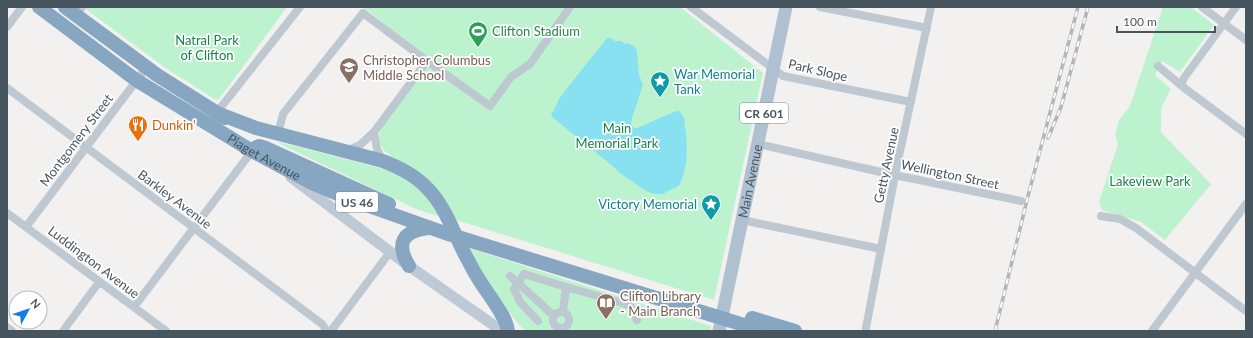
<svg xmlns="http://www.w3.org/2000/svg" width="1253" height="338" viewBox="0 0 1253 338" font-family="Lato,sans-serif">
<rect width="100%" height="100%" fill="#f3f0f0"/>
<path fill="#bdf2cf" d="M 83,7 L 287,7 L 219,99 L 216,100 L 164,67 Z
M 363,7 L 680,7 L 763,73 L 714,300 L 453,219 C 445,204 438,189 426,177 C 411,162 368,157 382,127 L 431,61 L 382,24 L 383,22 Z
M 1163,7 L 1191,7 L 1214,25 L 1180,72 L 1162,61 L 1155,75 L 1171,89 L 1161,108 L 1161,132 L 1211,184 L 1165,240 L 1141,222 L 1102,210 L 1099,202 L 1118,144 L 1115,135 L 1119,120 L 1130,106 Z
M 276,142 L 291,145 L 387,170 L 412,182 L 428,200 L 439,216 L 418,210 Z
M 468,248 L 711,326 L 710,331 L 525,331 C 502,306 484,278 468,248 Z"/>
<path fill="#88e1f1" d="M 607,38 L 613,39 L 614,41 L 621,41 L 625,44 L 628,43 L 635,47 L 637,51 L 639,75 L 643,85 L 632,118 L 631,124 L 633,128 L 637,128 L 676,111 L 679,111 C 686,118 684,119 685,127 C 688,146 688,167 680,184 C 678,187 675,188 672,189 C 658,199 649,193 636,184 C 630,179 620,175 615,168 L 552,117 L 551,113 L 553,112 L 559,99 L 568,87 Z"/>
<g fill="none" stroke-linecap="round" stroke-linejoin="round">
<path stroke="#bdc8d0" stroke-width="8" d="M 691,7 L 783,76 L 911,102
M 820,7 L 927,28
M 1202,7 L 1246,40
M 76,15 L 82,7
M 7,27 L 22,7
M 427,61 L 490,106 L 511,77 L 530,64 L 570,7
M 1158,66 L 1183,87 L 1246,134
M 1181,85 L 1184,78 L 1236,7
M 7,88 L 322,324 L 327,331
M 214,116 L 300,7
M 278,134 L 283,114 L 363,13 L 427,61 L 374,132 L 377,149 L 383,161
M 758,144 L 885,173 L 1021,201
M 347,151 L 360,145 L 374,132
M 7,213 L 166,331
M 1101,216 L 1120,219 L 1136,228 L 1246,311
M 742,220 L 881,249
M 26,227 L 146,68
M 510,276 L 518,283 L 514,289 L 520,302 L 538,321
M 134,307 L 252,151
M553 320a8 8 0 1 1 16 0a8 8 0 1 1-16 0Z
M 563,312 L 566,287 L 626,304 L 631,307 L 637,320
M 554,316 L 518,283 L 524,274 L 566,287
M 7,327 L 12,331
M 866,328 L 895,175 L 931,7
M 63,331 L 99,282
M 331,331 L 390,252
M 1152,331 L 1246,204"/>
<path stroke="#bdcad5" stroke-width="11" d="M 291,177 L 409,266 L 502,331"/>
<path stroke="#afc1d0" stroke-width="13" id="s1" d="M 719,331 L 786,7"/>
<g stroke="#86a6c1" stroke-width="14">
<path id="s2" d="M 39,7 L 136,80 L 252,151 L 312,183 L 352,200 L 445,233 L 764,331"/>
<path d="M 65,7 L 157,75 L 225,118"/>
<path d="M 217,113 L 256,128 L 383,161 C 400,168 415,175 427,188 C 447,208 455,238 469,262 C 475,274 482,285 490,296 C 497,307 506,318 508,331"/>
<path d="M 253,149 L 259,146 L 266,148 L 389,204"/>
<path d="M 409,266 C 395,243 403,231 428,228"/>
<path d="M 752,318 L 795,331"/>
</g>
<g stroke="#b2b6bb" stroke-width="3.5">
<path id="rail" d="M 1048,138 L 1061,107 L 1088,7
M 995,331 L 1028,196 L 1078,7"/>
</g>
<use href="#rail" stroke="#fff" stroke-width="2" stroke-dasharray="6" stroke-linecap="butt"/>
</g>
<defs>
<g id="stadium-pin" transform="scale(1)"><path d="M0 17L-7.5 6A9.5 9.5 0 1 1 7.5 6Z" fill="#2e9e5b" stroke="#fff"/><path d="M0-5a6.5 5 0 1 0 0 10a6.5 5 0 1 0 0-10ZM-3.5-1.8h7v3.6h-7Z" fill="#fff"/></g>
<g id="school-pin" transform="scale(1)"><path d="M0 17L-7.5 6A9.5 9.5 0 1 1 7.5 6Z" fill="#8d6e63" stroke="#fff"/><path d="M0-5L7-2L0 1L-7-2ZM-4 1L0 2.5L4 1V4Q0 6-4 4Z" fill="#fff"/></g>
<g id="sight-pin" transform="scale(1)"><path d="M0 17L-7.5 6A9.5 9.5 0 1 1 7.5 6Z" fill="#0f9aa8" stroke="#fff"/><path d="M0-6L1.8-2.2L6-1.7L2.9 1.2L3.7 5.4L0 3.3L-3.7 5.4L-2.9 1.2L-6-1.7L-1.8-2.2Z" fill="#fff"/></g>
<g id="restaurant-pin" transform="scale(1)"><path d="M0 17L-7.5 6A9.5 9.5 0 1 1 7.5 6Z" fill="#e8710a" stroke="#fff"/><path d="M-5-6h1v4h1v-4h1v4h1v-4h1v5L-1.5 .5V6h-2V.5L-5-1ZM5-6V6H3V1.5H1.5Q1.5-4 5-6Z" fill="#fff"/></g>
<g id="library-pin" transform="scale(1)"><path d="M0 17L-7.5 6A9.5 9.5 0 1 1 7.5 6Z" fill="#8d6e63" stroke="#fff"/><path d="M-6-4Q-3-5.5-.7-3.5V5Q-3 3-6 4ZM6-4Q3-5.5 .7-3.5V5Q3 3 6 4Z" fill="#fff"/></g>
</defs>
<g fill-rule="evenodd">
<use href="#stadium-pin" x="478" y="31"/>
<use href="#school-pin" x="349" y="67"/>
<use href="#sight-pin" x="660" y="81"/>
<use href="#restaurant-pin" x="138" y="125"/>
<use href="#sight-pin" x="711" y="204"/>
<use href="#library-pin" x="606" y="303"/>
</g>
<g text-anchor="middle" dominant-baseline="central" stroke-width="3.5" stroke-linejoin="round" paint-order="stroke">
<g fill="#fff" stroke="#7e888f" stroke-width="1">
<rect x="740" y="103" width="48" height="20" rx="3"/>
<rect x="336" y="192" width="42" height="20" rx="3"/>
</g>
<g font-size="12" font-weight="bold" fill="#47555f">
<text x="764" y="113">CR 601</text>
<text x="357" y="202">US 46</text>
</g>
<g font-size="13" fill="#27864d" stroke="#fff" text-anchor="start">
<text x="492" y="31">Clifton Stadium</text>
</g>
<g font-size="13" fill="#128546" stroke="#fff">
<text x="207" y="40">Natral Park<tspan x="207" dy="15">of Clifton</tspan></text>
<text x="617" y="128">Main<tspan x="617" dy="15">Memorial Park</tspan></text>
<text x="1150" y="181">Lakeview Park</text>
</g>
<g font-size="13" fill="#785e54" stroke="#fff" text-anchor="start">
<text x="363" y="60">Christopher Columbus<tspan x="363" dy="15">Middle School</tspan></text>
<text x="620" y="296">Clifton Library<tspan x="620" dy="15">- Main Branch</tspan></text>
</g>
<g font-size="13" fill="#47555f" stroke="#fff">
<text transform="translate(818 70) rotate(13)">Park Slope</text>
<text transform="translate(76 140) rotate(-53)">Montgomery Street</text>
<text stroke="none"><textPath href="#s2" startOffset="271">Piaget Avenue</textPath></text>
<text transform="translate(886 165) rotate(-78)">Getty Avenue</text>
<text transform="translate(950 174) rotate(12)">Wellington Street</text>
<text stroke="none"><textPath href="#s1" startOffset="153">Main Avenue</textPath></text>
<text transform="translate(175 199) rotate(37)">Barkley Avenue</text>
<text transform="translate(94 262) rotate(37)">Luddington Avenue</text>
</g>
<g font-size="13" fill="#0d838f" stroke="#fff" text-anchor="start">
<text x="674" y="74">War Memorial<tspan x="674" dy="15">Tank</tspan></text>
<text x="697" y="204" text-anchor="end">Victory Memorial</text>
</g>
<g font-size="13" fill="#c56008" stroke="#fff" text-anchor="start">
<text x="152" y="125">Dunkin'</text>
</g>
</g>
<rect width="1253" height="338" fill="none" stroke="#47555f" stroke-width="16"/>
<g transform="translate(28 310) rotate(50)"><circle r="19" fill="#ffffff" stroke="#b5bbbf"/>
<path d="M0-3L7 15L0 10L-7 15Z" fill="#107ced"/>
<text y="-6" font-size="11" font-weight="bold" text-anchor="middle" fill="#47555f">N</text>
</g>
<path d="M1117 26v6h98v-6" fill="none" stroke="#47555f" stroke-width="2"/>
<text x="1123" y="26" font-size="12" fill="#47555f" stroke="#ffffff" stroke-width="3" paint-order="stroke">100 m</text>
</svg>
